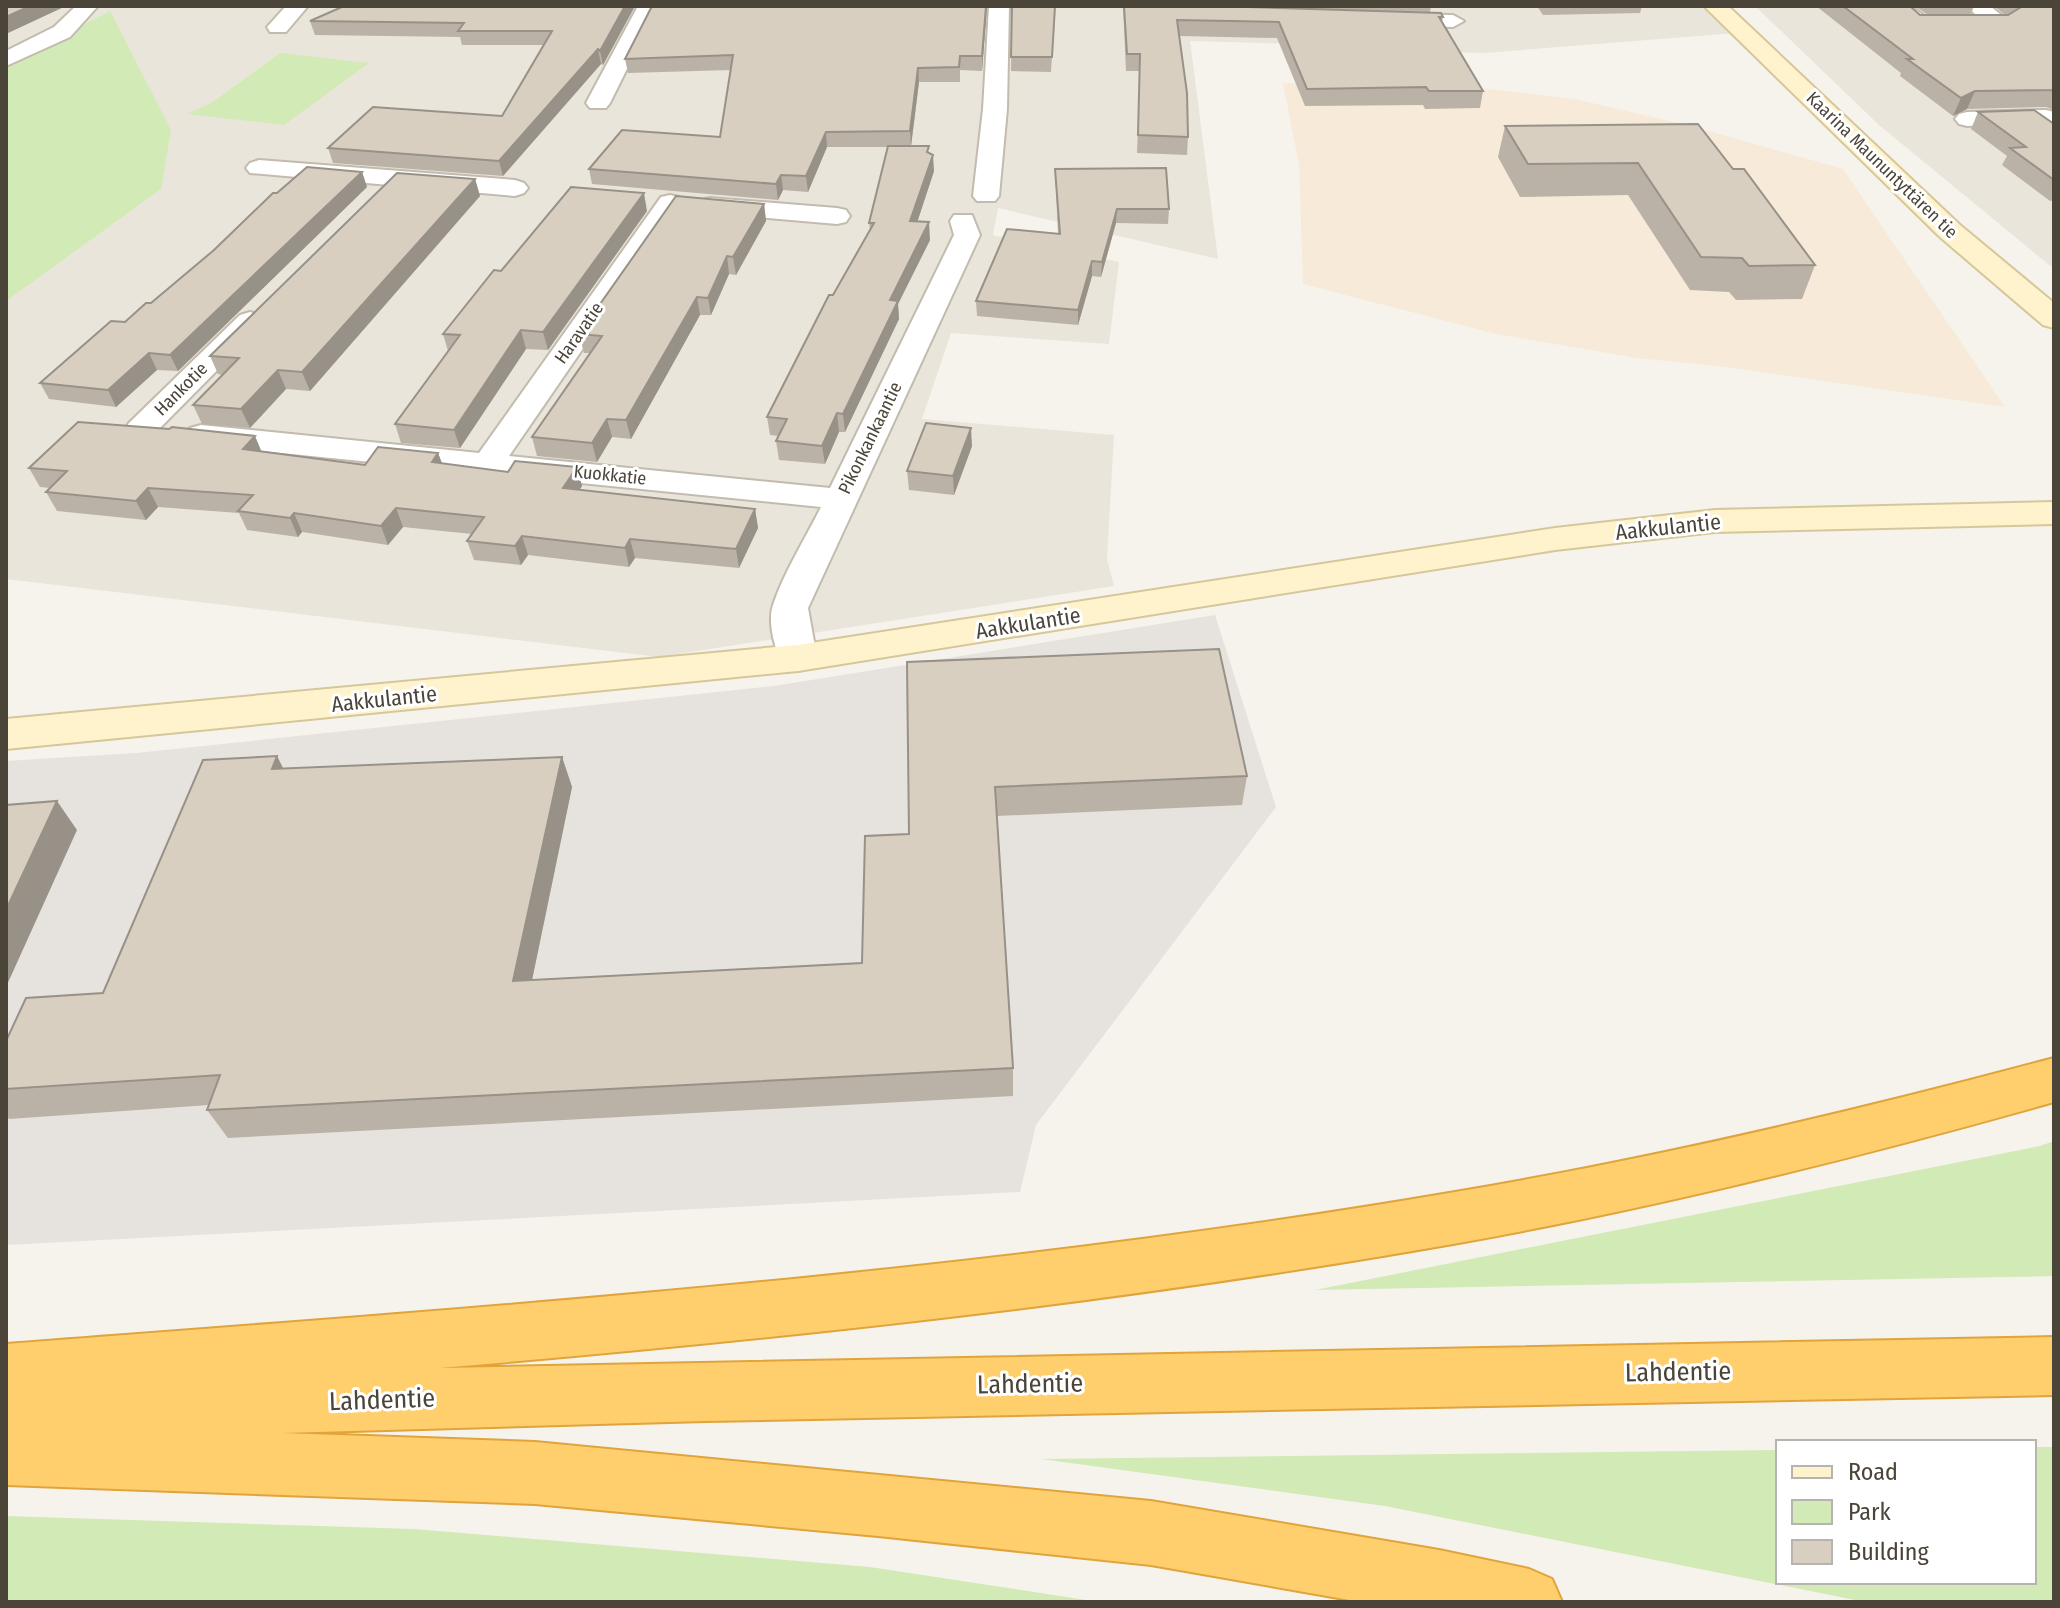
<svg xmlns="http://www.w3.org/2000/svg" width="2060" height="1608" viewBox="0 0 2060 1608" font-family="'Fira Sans Condensed',sans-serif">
<rect width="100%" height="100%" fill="#f6f3ec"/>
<path fill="#eae5da" d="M 6,6 L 1720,6 L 1748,32 L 1484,53 L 1401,51 L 1400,47 L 1190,41 L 1218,259 L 998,208 L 993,235 L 1119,262 L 1109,344 L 951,333 L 922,419 L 1114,435 L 1107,559 L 1114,586 L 659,657 L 6,579 Z
M 1755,6 L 2054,6 L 2054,269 L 1879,125 Z"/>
<path fill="#f7ead8" d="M 1283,83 L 1471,87 L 1575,99 L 1691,126 L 1843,169 L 2005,407 L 1726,367 L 1637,358 L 1496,334 L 1303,284 L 1299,165 Z"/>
<path fill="#e6e2dd" d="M 1215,615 L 1276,807 L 1036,1125 L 1020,1192 L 6,1245 L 6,761 L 136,753 L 774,686 Z"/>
<path fill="#d2eab5" d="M 110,11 L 171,130 L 161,189 L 6,301 L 6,65 Z
M 280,53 L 369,63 L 284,125 L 187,114 L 213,102 Z
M 2054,1141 L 2054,1276 L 1315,1290 L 2040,1146 Z
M 2034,1447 L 2054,1447 L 2054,1602 L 1865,1602 L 1385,1506 L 1041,1459 L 1778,1450 L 1778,1582 L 2034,1582 Z
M 6,1516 L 414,1529 L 870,1567 L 1099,1602 L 6,1602 Z"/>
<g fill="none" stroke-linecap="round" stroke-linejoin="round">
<g stroke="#c2bbae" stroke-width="4">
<path id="street" d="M 76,6 L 98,6 L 70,37 L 6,66 L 6,51 L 54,27 Z
M 286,6 L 308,6 L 286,32 L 270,32 L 267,27 Z
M 638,6 L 658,6 L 610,103 L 606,108 L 590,108 L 586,103 Z
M 989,6 L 1009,6 L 1007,109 L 999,196 L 995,201 L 977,201 L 973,196 L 983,109 Z
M 1888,6 L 1911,6 L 1927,18 L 1978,17 L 1967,6 L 1990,6 L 2011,23 L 2000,29 L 1922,30 L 1914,29 Z
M 1383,14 L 1453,15 L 1464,21 L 1453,27 L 1375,25 L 1372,20 Z
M 2046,110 L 2054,112 L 2054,122 L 1967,126 L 1959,124 L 1955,119 L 1959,114 L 1967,112 Z
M 259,160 L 515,180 L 524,183 L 528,188 L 524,193 L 515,196 L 250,173 L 246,168 L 250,163 Z
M 670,195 L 679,197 L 683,203 L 509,456 L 830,488 L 954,235 L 950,221 L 954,215 L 972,215 L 980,235 L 808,608 L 817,658 L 811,667 L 798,671 L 785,667 C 775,652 767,623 773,605 C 784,572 805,539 821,507 L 201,445 L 190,442 L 185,435 L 190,428 L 201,425 L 479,453 L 661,197 Z
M 710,198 L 837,208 L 846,210 L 850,216 L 846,222 L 837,224 L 701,212 L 697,206 L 701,200 Z
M 250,312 L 260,315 L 265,321 L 260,327 L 151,437 L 140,440 L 129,437 L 124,430 L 129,423 L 240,315 Z"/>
</g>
<g stroke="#d6c79b" stroke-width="4">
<path id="secondary" d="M 1704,6 L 1728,6 L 1960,225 L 2054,303 L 2054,328 L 2043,325 L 1940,237 Z
M 2054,502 L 2054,524 L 1715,532 L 1555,550 L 798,671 L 6,749 L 6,719 L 798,645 L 1555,528 L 1715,510 Z"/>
</g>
<g stroke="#e0a43c" stroke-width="4">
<path id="highway" d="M 2054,1058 L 2054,1102 C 1856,1158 1656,1208 1453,1244 C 1117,1303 779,1339 440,1368 L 2054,1337 L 2054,1395 L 706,1421 L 282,1433 L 535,1442 L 1151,1501 L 1439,1550 L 1529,1569 L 1552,1579 L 1562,1602 L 1361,1602 L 1151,1565 L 878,1536 L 535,1504 L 6,1485 L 6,1344 C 490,1307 976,1274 1455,1192 C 1657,1158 1856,1111 2054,1058 Z"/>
</g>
<use href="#street" fill="#fff" fill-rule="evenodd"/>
<use href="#secondary" fill="#fff3cd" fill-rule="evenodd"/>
<use href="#highway" fill="#ffcf6e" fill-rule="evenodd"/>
</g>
<path fill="#bab2a6" d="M 344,6 L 635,6 L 603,65 L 601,64 L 503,176 L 333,163 L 328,148 L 502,116 L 543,45 L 462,45 L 460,37 L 315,35 L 310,21 Z
M 987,6 L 982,71 L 960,70 L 960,82 L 919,82 L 911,146 L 929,153 L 934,171 L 917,222 L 930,240 L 898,304 L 899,319 L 845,432 L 839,432 L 825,464 L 779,460 L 776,441 L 779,436 L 770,435 L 767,417 L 870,230 L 869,223 L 887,147 L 827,147 L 808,192 L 783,190 L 778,200 L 592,184 L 589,169 L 720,137 L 731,70 L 628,73 L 625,59 Z
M 1012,6 L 1055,6 L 1051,72 L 1011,71 Z
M 1123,6 L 1431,6 L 1430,12 L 1264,8 L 1443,17 L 1442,22 L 1483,91 L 1480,108 L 1425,109 L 1423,105 L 1305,106 L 1277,38 L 1179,36 L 1188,137 L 1187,155 L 1137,153 L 1140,71 L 1126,71 Z
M 1537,6 L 1642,6 L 1640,13 L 1543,15 Z
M 1816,6 L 1910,6 L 1920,15 L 2005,15 L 1994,6 L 2054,6 L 2054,110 L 2046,107 L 1967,109 L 1953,116 L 1900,76 L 1901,73 Z
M 1915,6 L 1974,6 L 1971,14 L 1928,15 Z
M 1978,112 L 2054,124 L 2054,200 L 2050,201 L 2002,165 L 2007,156 L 1971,129 Z
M 1505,126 L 1733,169 L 1815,265 L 1802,299 L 1736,300 L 1729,292 L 1690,290 L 1628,195 L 1520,197 L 1498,157 Z
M 1055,169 L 1169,209 L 1168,224 L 1116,223 L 1101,277 L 1092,276 L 1078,325 L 977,316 L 976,301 L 1058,234 Z
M 362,172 L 367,187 L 178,371 L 157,370 L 116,407 L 49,399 L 40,383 L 151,303 L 214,250 L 277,193 Z
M 475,179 L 480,196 L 310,391 L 286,389 L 250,428 L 202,424 L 193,405 L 223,375 L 218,374 L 210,356 Z
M 764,204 L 766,221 L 736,275 L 729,274 L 711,315 L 700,315 L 631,439 L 612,437 L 597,462 L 537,456 L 532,437 L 590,353 L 584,353 L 579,334 Z
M 647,211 L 548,350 L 526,349 L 460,448 L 401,443 L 395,424 L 448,351 L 443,334 L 501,271 Z
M 169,429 L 261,451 L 365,465 L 438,453 L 442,463 L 508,472 L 577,467 L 582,486 L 579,490 L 755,509 L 758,528 L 739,568 L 635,558 L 629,567 L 528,555 L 521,565 L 474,560 L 467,541 L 472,534 L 403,527 L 388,545 L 302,532 L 298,537 L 247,530 L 239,513 L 158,507 L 146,520 L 57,511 L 46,492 L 50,488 L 40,487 L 29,468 Z
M 972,446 L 954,495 L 909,490 L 907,471 Z
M 907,662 L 1247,776 L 1242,805 L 997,816 L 1013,1068 L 1013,1096 L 228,1138 L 207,1110 L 209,1105 L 9,1119 L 6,1115 L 6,1041 L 103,993 L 283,769 L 562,757 L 572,787 L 532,980 L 862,963 L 909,834 Z"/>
<path fill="#979187" d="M 30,6 L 66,6 L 6,34 L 6,17 Z
M 625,6 L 635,6 L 603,65 L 600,51 Z
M 986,6 L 987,6 L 982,71 L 982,56 Z
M 598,49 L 601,64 L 503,176 L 499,161 Z
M 918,68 L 919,82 L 911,146 L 910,131 Z
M 1975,91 L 1967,109 L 1953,116 L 1961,98 Z
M 826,132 L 827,147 L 808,192 L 806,176 Z
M 933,155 L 934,171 L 912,238 L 910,221 Z
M 362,172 L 367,187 L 178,371 L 170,355 Z
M 781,175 L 783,190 L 778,200 L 776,184 Z
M 475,179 L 480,196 L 310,391 L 302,372 Z
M 644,193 L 647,211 L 548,350 L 543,332 Z
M 764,204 L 766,221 L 736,275 L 733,257 Z
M 1117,209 L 1116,223 L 1101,277 L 1102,262 Z
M 929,222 L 930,240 L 898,304 L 899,319 L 845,432 L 843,414 L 890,300 Z
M 727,256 L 729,274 L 711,315 L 708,298 Z
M 1092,261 L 1092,276 L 1078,325 L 1078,310 Z
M 697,297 L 700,315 L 631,439 L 626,420 Z
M 521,330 L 526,349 L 460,448 L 454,430 Z
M 149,353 L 157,370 L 116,407 L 108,390 Z
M 278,370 L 286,389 L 250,428 L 241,409 Z
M 837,413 L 839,432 L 825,464 L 822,446 Z
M 607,419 L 612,437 L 597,462 L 592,443 Z
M 971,428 L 972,446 L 954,495 L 953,476 Z
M 255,436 L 263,455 L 243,449 Z
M 438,453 L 445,472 L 432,462 Z
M 577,467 L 582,486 L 569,507 L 563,488 Z
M 148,488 L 158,507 L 146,520 L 136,501 Z
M 396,508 L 403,527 L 388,545 L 381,526 Z
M 755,509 L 758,528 L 739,568 L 736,549 Z
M 294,513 L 302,532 L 298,537 L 290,518 Z
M 522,536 L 528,555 L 521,565 L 515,546 Z
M 630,539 L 635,558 L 629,567 L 625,548 Z
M 277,756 L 292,786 L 272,769 Z
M 562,757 L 572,787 L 526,1009 L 513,981 Z
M 57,801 L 77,830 L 6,987 L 6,910 Z"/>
<path fill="#d8cfc1" stroke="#979187" stroke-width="2" d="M 6,6 L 30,6 L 6,17 Z
M 344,6 L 625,6 L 600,51 L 598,49 L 499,161 L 328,148 L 373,107 L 502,116 L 552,31 L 458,31 L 464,23 L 310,21 Z
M 652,6 L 986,6 L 982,56 L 960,56 L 959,67 L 918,68 L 910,131 L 826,132 L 806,176 L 781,175 L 776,184 L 589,169 L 622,130 L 720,137 L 733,55 L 625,59 Z
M 1012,6 L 1055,6 L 1052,57 L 1011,57 Z
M 1124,6 L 1216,6 L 1441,13 L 1443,17 L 1439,17 L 1483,91 L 1429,91 L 1426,87 L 1307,89 L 1279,22 L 1177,20 L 1187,93 L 1188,137 L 1138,135 L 1140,54 L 1127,54 Z
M 1843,6 L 1910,6 L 1920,15 L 2008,15 L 2021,7 L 2020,6 L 2054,6 L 2054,90 L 1975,91 L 1961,98 L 1907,59 L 1913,59 Z
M 2034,110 L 2054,124 L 2054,180 L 2010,148 L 2026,147 L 1978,112 Z
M 1698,124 L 1733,169 L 1744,169 L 1815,265 L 1749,266 L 1742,258 L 1701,257 L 1638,163 L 1528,164 L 1505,126 Z
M 888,146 L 929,146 L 927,152 L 933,155 L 910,221 L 929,222 L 890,300 L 898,301 L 843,414 L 837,413 L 822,446 L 776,441 L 787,419 L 767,417 L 829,295 L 833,295 L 874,223 L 869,223 Z
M 307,167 L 362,172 L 170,355 L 149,353 L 108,390 L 40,383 L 111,321 L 125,322 L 146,303 L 151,303 L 214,250 L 273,193 L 277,193 Z
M 1166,168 L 1169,209 L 1117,209 L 1102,262 L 1092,261 L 1078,310 L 976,301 L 1007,229 L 1060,234 L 1055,169 Z
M 397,173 L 475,179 L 302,372 L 278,370 L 241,409 L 193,405 L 239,358 L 210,356 Z
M 571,187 L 644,193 L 543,332 L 521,330 L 454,430 L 395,424 L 460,335 L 443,334 L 494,270 L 501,271 Z
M 676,196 L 764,204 L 733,257 L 727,256 L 708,298 L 697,297 L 626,420 L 607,419 L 592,443 L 532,437 L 602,336 L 579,334 Z
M 78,422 L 169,429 L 172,427 L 255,436 L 243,449 L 365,465 L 378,447 L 438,453 L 432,462 L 508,472 L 515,461 L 577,467 L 563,488 L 755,509 L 736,549 L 630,539 L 625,548 L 522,536 L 515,546 L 467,541 L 484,517 L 396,508 L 381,526 L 294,513 L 290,518 L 238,511 L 253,495 L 148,488 L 136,501 L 46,492 L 67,471 L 29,468 Z
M 926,423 L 971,428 L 953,476 L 907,471 Z
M 1219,649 L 1247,776 L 995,787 L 1013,1068 L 207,1110 L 220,1075 L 6,1089 L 6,1041 L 26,998 L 103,993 L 203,760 L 277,756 L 272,769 L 562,757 L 513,981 L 862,963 L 865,836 L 909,834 L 907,662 Z
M 57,801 L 6,910 L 6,805 Z"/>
<g text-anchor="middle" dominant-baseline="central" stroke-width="6" stroke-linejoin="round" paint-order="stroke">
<g font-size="18" fill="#4b4439" stroke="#fff">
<text transform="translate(1882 165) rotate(44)">Kaarina Maununtyttären tie</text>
<text transform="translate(579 333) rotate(-55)">Haravatie</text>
<text transform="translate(181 389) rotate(-45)">Hankotie</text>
<text transform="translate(870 438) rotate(-64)">Pikonkankaantie</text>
<text transform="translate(610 475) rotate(6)">Kuokkatie</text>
</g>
<g font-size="22" fill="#4b4439" stroke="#fff">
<text transform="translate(1668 527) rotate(-6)">Aakkulantie</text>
<text transform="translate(1028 623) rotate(-9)">Aakkulantie</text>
<text transform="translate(384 699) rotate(-6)">Aakkulantie</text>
</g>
<g font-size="26" fill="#4b4439" stroke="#fff">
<text transform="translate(1678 1372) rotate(-1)">Lahdentie</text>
<text transform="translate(1030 1384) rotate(-1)">Lahdentie</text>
<text transform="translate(382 1400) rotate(-2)">Lahdentie</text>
</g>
</g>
<rect width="2060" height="1608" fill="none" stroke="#4b4439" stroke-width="16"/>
<rect x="1776" y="1440" width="260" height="144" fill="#ffffff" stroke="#b7b4b0" stroke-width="2"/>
<rect x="1792" y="1466" width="40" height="12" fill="#fff3cd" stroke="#b7b4b0" stroke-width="2"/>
<text x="1848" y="1480" font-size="24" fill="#4b4439">Road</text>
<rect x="1792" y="1500" width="40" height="24" fill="#d2eab5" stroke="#b7b4b0" stroke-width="2"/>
<text x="1848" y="1520" font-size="24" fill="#4b4439">Park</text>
<rect x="1792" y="1540" width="40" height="24" fill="#d8cfc1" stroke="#b7b4b0" stroke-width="2"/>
<text x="1848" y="1560" font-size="24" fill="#4b4439">Building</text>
</svg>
